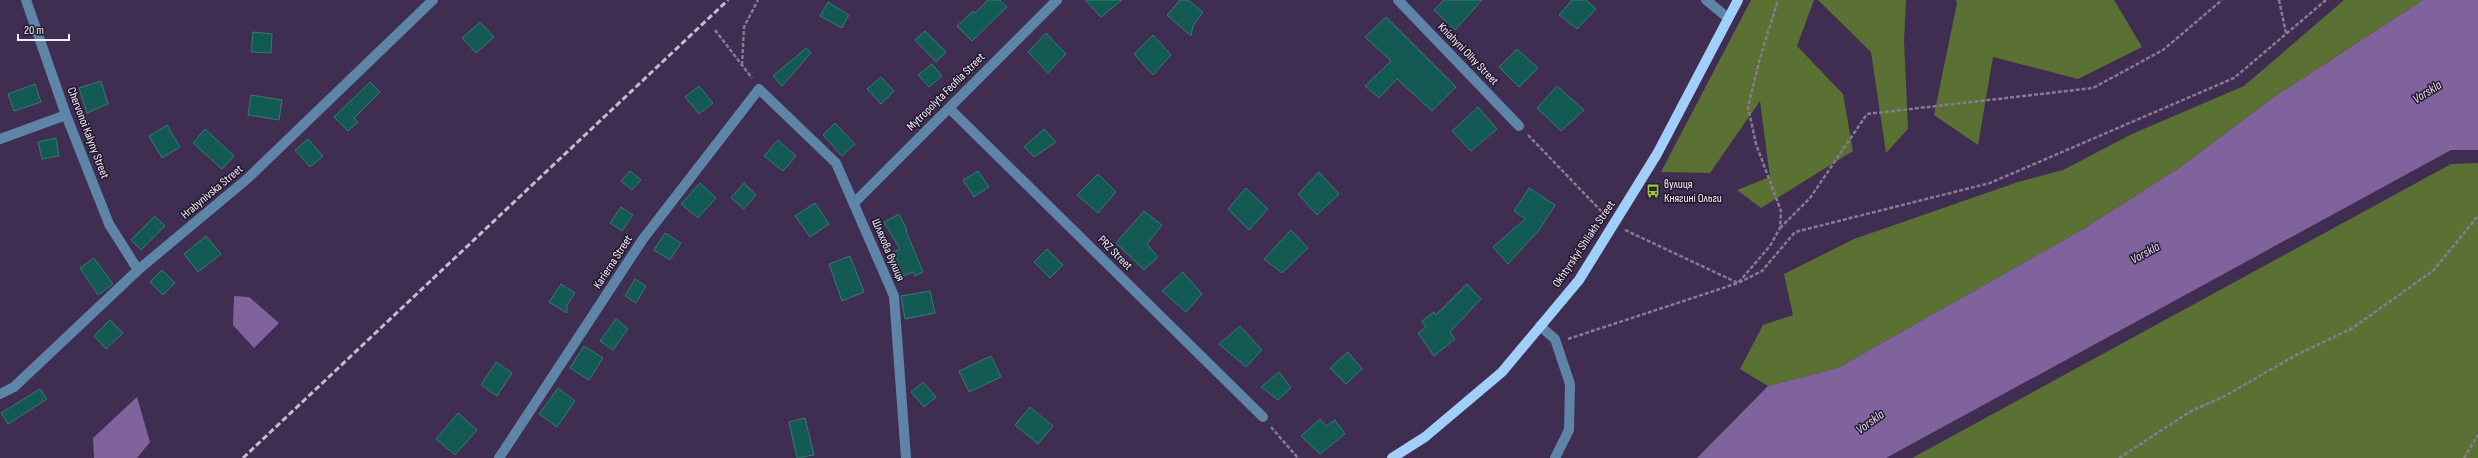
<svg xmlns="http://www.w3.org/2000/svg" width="2478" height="458" viewBox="0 0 2478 458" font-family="'Sofia Sans Condensed',sans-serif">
<rect width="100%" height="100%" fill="#402d52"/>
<path fill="#5a7133" d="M 1751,0 L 1814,0 L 1797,46 L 1843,94 L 1853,151 L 1761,208 L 1737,190 L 1770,177 L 1760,101 L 1710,173 L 1661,172 Z
M 1818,0 L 1906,0 L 1904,40 L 1908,129 L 1886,153 L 1871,52 Z
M 1956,0 L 2114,0 L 2142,47 L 2078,79 L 1993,57 L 1978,145 L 1934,115 L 1957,3 Z
M 2344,0 L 2423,0 L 2274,97 L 2182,166 L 2085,228 L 1838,368 L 1768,386 L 1740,369 L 1763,325 L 1793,315 L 1784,274 L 1854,239 L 2018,182 L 2063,170 L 2132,134 L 2244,86 Z
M 2478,163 L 2478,458 L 1912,458 L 2451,164 Z"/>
<path fill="#80639d" d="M 2423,0 L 2478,0 L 2478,150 L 2451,150 L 1886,458 L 1697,458 L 1768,386 L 1838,368 L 2085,228 L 2182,166 L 2274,97 Z
M 234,296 L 249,297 L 279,323 L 254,348 L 233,325 Z
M 137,397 L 150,442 L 137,458 L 94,458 L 93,438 Z"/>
<path fill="#145a54" stroke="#387972" d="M 988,0 L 1000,0 L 1007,7 L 972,41 L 957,26 L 973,11 L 975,13 Z
M 1085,0 L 1122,0 L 1101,17 Z
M 1180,0 L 1188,0 L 1203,12 L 1193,26 L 1191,36 L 1167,15 Z
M 1444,0 L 1482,0 L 1455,30 L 1434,10 Z
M 1572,0 L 1586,0 L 1596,9 L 1577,29 L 1559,15 Z
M 828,2 L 849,15 L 842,28 L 820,16 Z
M 1386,17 L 1456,87 L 1432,111 L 1397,79 L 1379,98 L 1365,86 L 1391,61 L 1365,37 Z
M 480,22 L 494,37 L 476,53 L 462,38 Z
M 925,31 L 946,52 L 936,62 L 915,40 Z
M 253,32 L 272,34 L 271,53 L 251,52 Z
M 1046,33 L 1066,54 L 1048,73 L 1028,52 Z
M 1153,35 L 1171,55 L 1153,75 L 1134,54 Z
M 806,48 L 811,53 L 782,86 L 773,76 Z
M 1517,49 L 1538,68 L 1519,87 L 1499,67 Z
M 932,64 L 942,76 L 929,87 L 918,75 Z
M 881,77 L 894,91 L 881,104 L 867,89 Z
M 101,81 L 108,104 L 87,113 L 79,88 Z
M 370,82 L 380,92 L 354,118 L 358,122 L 348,131 L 334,117 Z
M 35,84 L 41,102 L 14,111 L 8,94 Z
M 699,86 L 713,103 L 699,114 L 685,97 Z
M 1557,86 L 1584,110 L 1561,131 L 1537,108 Z
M 251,95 L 282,100 L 279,120 L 248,115 Z
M 1478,107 L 1497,129 L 1471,151 L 1452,131 Z
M 835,123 L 855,144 L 842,156 L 823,135 Z
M 167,125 L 180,147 L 162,158 L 149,136 Z
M 205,129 L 234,156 L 222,169 L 193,143 Z
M 1044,129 L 1056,142 L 1034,157 L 1024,147 Z
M 56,138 L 59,156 L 42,159 L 38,142 Z
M 308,139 L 323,156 L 310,167 L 295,150 Z
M 778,140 L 796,156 L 783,171 L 764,156 Z
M 630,171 L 641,180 L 632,190 L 621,181 Z
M 978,171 L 989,187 L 974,197 L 963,180 Z
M 1319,172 L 1339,194 L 1317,215 L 1298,194 Z
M 1098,174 L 1116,192 L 1098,213 L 1077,195 Z
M 700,183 L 716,198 L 698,218 L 681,204 Z
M 744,183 L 756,195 L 744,209 L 731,198 Z
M 1246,188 L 1268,209 L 1249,230 L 1228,209 Z
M 1529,188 L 1555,205 L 1540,229 L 1508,264 L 1493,247 L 1525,219 L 1514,211 Z
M 815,203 L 829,224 L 810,237 L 795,216 Z
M 621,207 L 633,215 L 622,231 L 610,223 Z
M 1144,211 L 1162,225 L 1147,244 L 1158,257 L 1144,270 L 1116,243 Z
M 899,214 L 907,230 L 906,231 L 923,272 L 915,276 L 913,272 L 903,276 L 893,252 L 900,249 L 884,222 Z
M 155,216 L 165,226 L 141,250 L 131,240 Z
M 1291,230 L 1308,248 L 1282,273 L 1264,259 Z
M 665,233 L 681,243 L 670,260 L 654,250 Z
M 206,236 L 221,254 L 198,272 L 184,254 Z
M 1047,249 L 1063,265 L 1050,278 L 1034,262 Z
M 850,256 L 864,292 L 842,301 L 829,264 Z
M 94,258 L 113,284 L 98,295 L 80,268 Z
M 162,270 L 175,283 L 163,295 L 150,282 Z
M 1183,272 L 1202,294 L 1186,312 L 1162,291 Z
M 635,279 L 646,286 L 636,303 L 625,296 Z
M 561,284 L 575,293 L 567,305 L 567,313 L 549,302 Z
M 1467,284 L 1481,299 L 1450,332 L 1455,339 L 1434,356 L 1418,333 L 1426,327 L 1422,321 L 1434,312 L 1436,315 Z
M 930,291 L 935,313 L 905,319 L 901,296 Z
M 616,319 L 628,329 L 613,350 L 600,341 Z
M 110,320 L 123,333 L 106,349 L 94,336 Z
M 1240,326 L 1262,350 L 1246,367 L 1219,344 Z
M 584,346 L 603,358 L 589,380 L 570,368 Z
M 1348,352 L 1362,369 L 1346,384 L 1330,368 Z
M 991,356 L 1001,377 L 969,392 L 959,371 Z
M 496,362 L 512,373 L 497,396 L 481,385 Z
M 1279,372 L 1291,388 L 1278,400 L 1261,387 Z
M 923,382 L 936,397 L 924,407 L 911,392 Z
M 558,388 L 575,401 L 557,427 L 539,414 Z
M 40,389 L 47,399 L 8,424 L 1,413 Z
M 1030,407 L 1053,426 L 1038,444 L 1015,425 Z
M 458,413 L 477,430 L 455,455 L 436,439 Z
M 805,418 L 814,455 L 797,458 L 789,422 Z
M 1320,419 L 1326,426 L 1335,420 L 1345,434 L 1320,454 L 1301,436 Z"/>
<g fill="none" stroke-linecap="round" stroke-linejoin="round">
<path stroke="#887a96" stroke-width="2.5" stroke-dasharray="4 2" stroke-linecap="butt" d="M 2279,0 L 2286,33
M 715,30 L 752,78
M 742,65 L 744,27 L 758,0
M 1528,135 L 1604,214
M 1780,228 L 1810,198 L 1867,114 L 2093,88 L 2163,50 L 2222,0
M 1625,230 L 1738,283 L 1762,271 L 1795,232 L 1990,183 L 2234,78 L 2326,0
M 1568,339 L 1738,283 L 1770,246 L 1780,228 L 1781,211 L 1756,144 L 1748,107 L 1760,58 L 1778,0
M 1271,427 L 1298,458
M 2119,458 L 2191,411 L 2223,397 L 2296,355 L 2351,329 L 2433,271 L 2478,216
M 2464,458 L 2478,435"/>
<path stroke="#5e85a7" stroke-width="10" d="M 26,0 L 66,115 L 109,224 L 138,270
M 1398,0 L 1519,126
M 1706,0 L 1728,18
M 949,108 L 1263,417
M 0,139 L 66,115
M 854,203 L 1057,0
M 1540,326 L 1555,339 L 1570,384 L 1569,430 L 1555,458
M 0,394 L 14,387 L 138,270 L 247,179 L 433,0
M 499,458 L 643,239 L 759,89 L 836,163 L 894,296 L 906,458"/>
<path stroke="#a0cff9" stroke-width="10" d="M 1392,458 L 1425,437 L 1502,372 L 1579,280 L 1657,154 L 1738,0"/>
<path stroke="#c5bbcf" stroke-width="3" stroke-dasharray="6 3" stroke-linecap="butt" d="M 243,458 L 728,0"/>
</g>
<defs>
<g id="bus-bare" transform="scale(1.08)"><path d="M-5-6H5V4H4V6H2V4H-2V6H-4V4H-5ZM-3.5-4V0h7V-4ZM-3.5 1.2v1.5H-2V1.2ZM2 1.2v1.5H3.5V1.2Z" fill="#99cb35" stroke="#221a2b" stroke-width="2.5" paint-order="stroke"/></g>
</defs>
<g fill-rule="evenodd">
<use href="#bus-bare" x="1653" y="191"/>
</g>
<g text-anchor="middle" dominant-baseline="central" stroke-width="3" stroke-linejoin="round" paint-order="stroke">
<g font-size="12" fill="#f4eefc" stroke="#221a2b">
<text transform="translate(1468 54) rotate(46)">Kniahyni Olhy Street</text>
<text transform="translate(946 92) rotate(-45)">Mytropolyta Feofila Street</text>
<text transform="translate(88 133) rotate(69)">Chervonoi Kalyny Street</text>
<text transform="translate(212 192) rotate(-40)">Hrabynivska Street</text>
<text transform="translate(1584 244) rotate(-56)">Okhtyrskyi Shliakh Street</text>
<text transform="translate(888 250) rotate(67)">Шляхова вулиця</text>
<text transform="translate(1115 253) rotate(45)">PRZ Street</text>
<text transform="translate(613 262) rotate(-57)">Karierna Street</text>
</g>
<g font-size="12" fill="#f4eefc" stroke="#221a2b" text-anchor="start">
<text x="1664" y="184">вулиця<tspan x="1664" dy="14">Княгині Ольги</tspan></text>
</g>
<g font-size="13" font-style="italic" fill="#e2d2f4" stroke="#221a2b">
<text transform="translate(2427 92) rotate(-32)">Vorskla</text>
<text transform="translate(2145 253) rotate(-29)">Vorskla</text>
<text transform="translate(1870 422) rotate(-36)">Vorskla</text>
</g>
</g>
<path d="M18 34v6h51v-6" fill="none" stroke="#f4eefc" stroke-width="2"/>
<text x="24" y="34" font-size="12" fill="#f4eefc" stroke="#221a2b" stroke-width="3" paint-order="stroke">20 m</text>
</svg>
